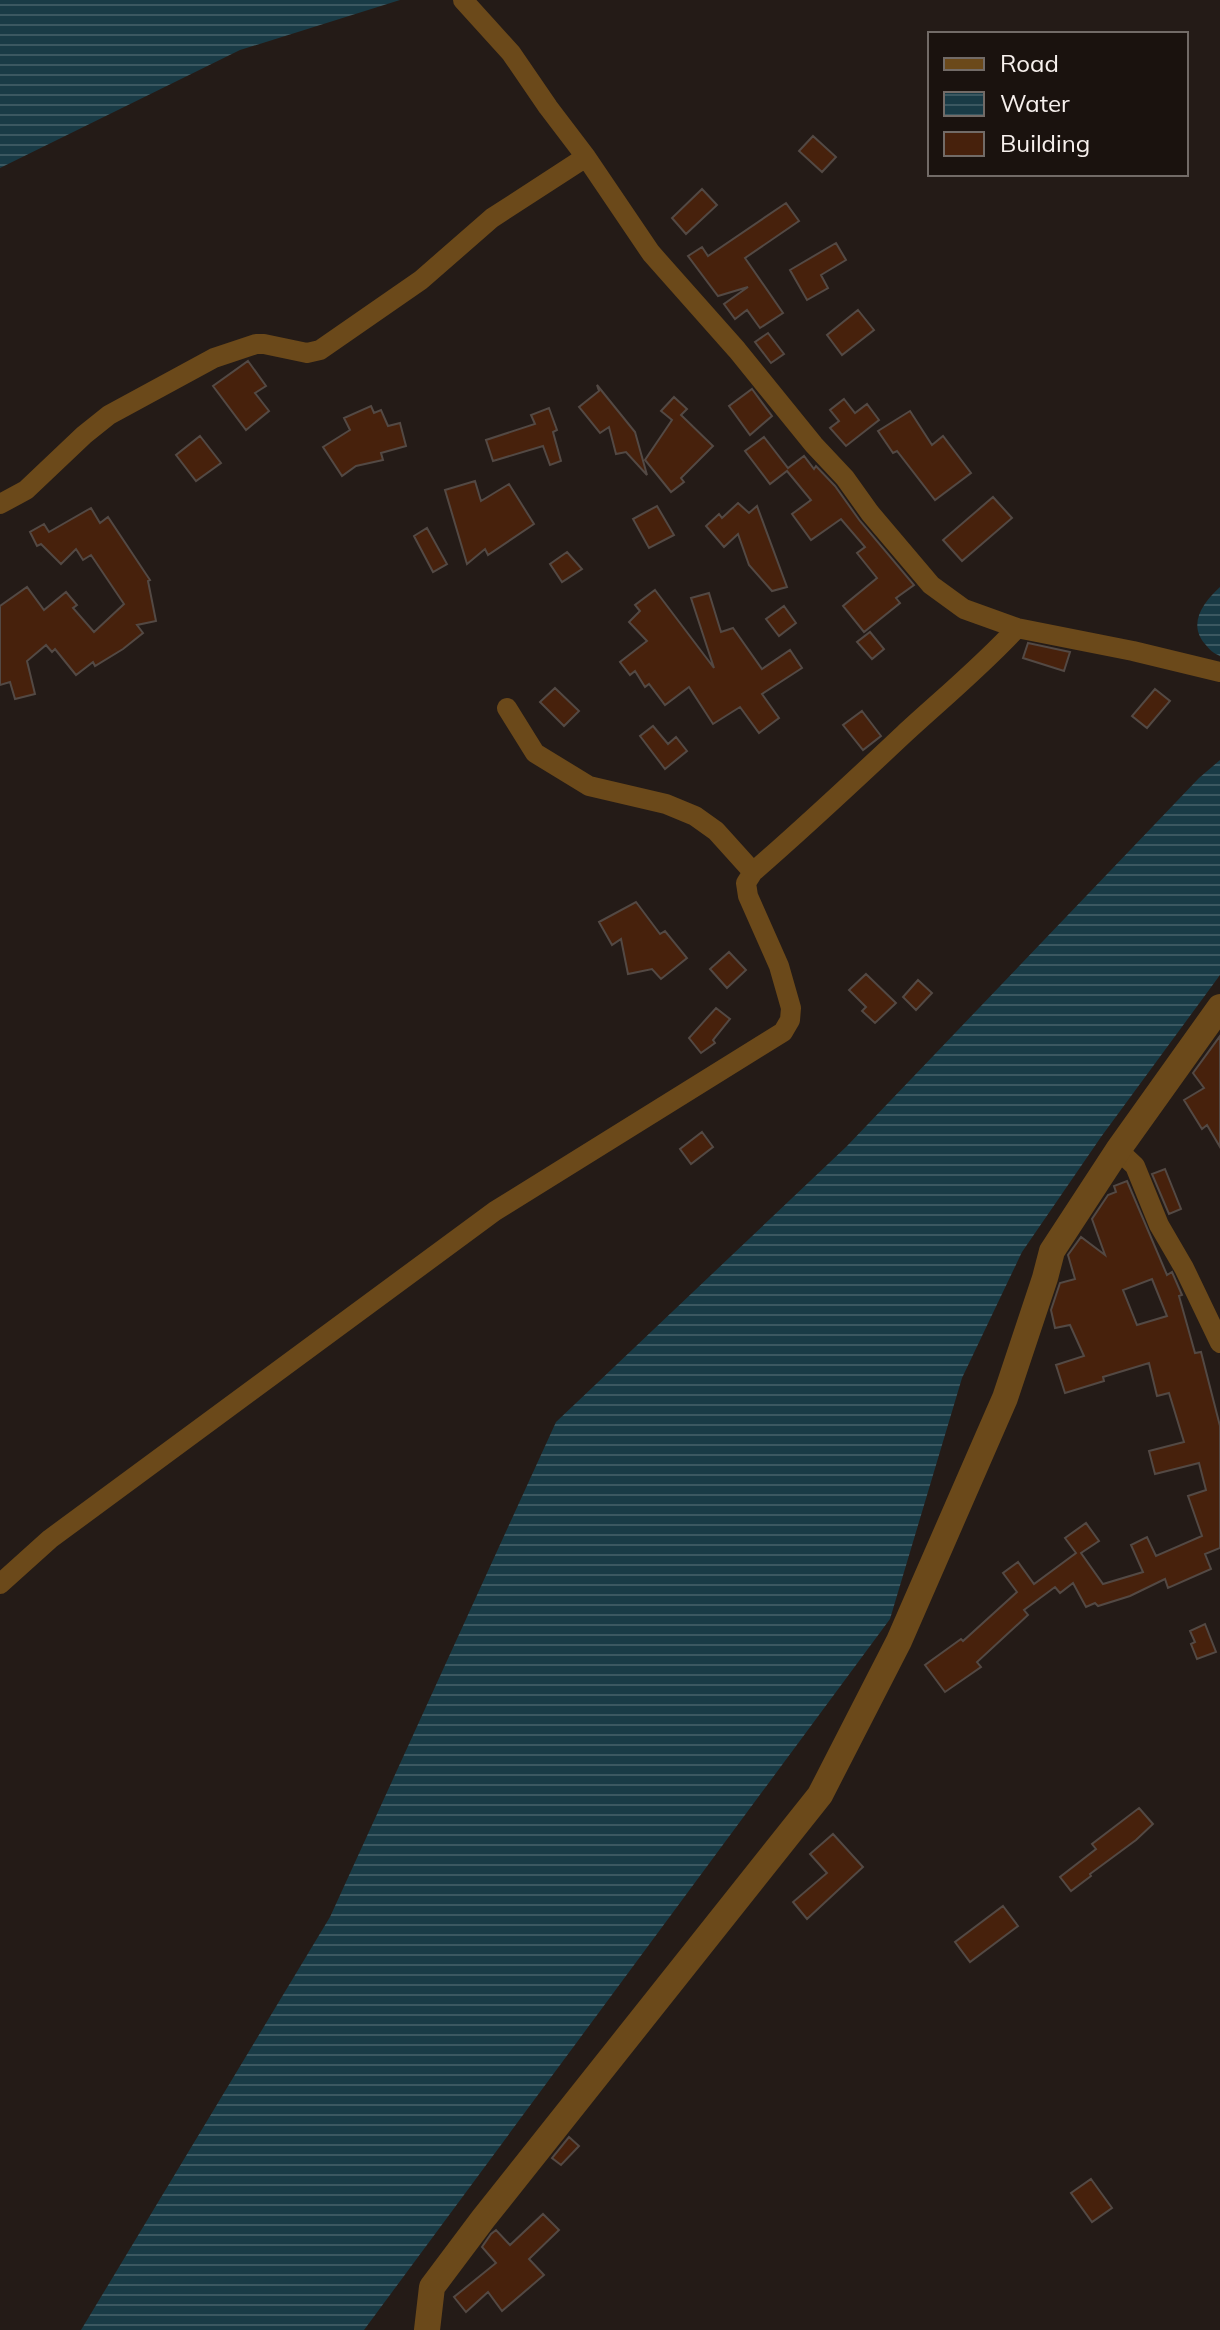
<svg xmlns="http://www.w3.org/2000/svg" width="1220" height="2330" viewBox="0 0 1220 2330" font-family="Mulish,sans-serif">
<defs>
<pattern id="water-rules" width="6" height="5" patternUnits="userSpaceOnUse" patternTransform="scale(2)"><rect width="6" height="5" fill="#193b46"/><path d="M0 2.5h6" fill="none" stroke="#3b5861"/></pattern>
</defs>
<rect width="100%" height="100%" fill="#241b17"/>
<path fill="url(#water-rules)" d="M 0,0 L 400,0 L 240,50 L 0,168 Z
M 1220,587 L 1220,656 C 1213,653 1210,650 1205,644 C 1187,623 1204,602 1220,587 Z
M 1220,760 L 1220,975 L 1101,1137 L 1022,1252 L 962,1378 L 890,1619 L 364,2330 L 81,2330 L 330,1917 L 556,1422 L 847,1146 L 1199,778 Z"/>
<path fill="#47210c" stroke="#534944" stroke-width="2" fill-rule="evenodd" d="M 813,136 L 836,157 L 822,172 L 799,151 Z
M 702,189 L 717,205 L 686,234 L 672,218 Z
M 786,203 L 799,221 L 745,258 L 783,313 L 760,328 L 747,310 L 735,319 L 724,304 L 748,287 L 718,296 L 688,256 L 702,247 L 708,256 Z
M 836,243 L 846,260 L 821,275 L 828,288 L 807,300 L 790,270 Z
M 858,310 L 874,330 L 842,355 L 827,335 Z
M 768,333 L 784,354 L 771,363 L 755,342 Z
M 248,361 L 266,386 L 255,393 L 269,411 L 246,430 L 213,386 Z
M 597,385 L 635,432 L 647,475 L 626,452 L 616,454 L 609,427 L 600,433 L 579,407 L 599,391 Z
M 752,389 L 772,416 L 750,435 L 729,406 Z
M 674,397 L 687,409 L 681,415 L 713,446 L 681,478 L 684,482 L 671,492 L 645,460 L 672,420 L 661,411 Z
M 844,399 L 855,413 L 867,404 L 879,420 L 846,446 L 830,428 L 839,421 L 830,410 Z
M 371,406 L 374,413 L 381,410 L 388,426 L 400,423 L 406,446 L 381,453 L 383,460 L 356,466 L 342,476 L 323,447 L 350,430 L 344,418 Z
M 549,408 L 557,430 L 553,432 L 561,461 L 550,465 L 543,446 L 493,461 L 486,440 L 535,424 L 531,415 Z
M 910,411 L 932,445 L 943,436 L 971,473 L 935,500 L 897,451 L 893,453 L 878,431 Z
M 200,436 L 221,463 L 196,481 L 176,455 Z
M 764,437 L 788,468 L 804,456 L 814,469 L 816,466 L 835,486 L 860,521 L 914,585 L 896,598 L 900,603 L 864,632 L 843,606 L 877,578 L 857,553 L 865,547 L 841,519 L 811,540 L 792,514 L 811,500 L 787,471 L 770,484 L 745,451 Z
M 475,481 L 481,501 L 509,484 L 534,524 L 488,555 L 485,549 L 467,564 L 445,490 Z
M 993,497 L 1012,518 L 962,561 L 943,540 Z
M 738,503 L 749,513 L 757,506 L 787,587 L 772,591 L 749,565 L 738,534 L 724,547 L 706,526 L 719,514 L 722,518 Z
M 657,506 L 674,535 L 649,548 L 633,519 Z
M 91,508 L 100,523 L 108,517 L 150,580 L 148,581 L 156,621 L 137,625 L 143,633 L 123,649 L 95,666 L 93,662 L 76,675 L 55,649 L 52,652 L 46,645 L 27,661 L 35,694 L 15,699 L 10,682 L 0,685 L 0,606 L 27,587 L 44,610 L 66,592 L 77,605 L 73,608 L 94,632 L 124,604 L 91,555 L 83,560 L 76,549 L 61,564 L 41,544 L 37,546 L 30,532 L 44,524 L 49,532 Z
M 427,528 L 447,564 L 433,572 L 414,536 Z
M 567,552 L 582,569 L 562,582 L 550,564 Z
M 655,590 L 714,668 L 691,598 L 709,593 L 721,632 L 733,628 L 762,669 L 790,650 L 802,668 L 762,694 L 779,718 L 759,733 L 740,707 L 713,724 L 689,687 L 665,705 L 649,684 L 645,687 L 635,671 L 630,675 L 620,662 L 647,641 L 629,622 L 640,611 L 635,605 Z
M 784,606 L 796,623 L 779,636 L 766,619 Z
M 870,632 L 884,649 L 872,659 L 857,642 Z
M 1028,643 L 1070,652 L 1064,671 L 1023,658 Z
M 555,688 L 579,711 L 564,726 L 540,702 Z
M 1155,689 L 1170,701 L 1147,728 L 1132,716 Z
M 862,711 L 881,736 L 863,750 L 843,725 Z
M 653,726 L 668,744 L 676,737 L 687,751 L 665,769 L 640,736 Z
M 636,902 L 660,934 L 665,931 L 687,958 L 661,979 L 652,969 L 628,974 L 621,939 L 612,945 L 599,922 Z
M 729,952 L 746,970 L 727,988 L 710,969 Z
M 866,974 L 896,1003 L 875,1023 L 862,1011 L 866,1007 L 849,990 Z
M 918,980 L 932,993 L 916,1010 L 903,997 Z
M 716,1008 L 730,1019 L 713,1040 L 715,1043 L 701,1053 L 689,1038 Z
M 1220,1036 L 1220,1147 L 1207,1125 L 1202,1129 L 1184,1100 L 1204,1088 L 1193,1073 Z
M 702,1132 L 713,1147 L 691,1164 L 680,1149 Z
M 1165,1169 L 1181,1209 L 1169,1214 L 1152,1174 Z
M 1127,1181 L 1167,1275 L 1172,1272 L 1182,1295 L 1179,1296 L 1195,1353 L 1201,1352 L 1220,1426 L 1220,1548 L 1205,1554 L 1211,1569 L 1168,1588 L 1165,1579 L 1130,1596 L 1098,1606 L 1095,1603 L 1086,1607 L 1073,1583 L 1060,1593 L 1055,1587 L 1024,1610 L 1028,1615 L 977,1662 L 981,1667 L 945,1692 L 925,1665 L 961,1639 L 963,1641 L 1017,1592 L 1003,1573 L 1018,1562 L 1034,1584 L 1076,1553 L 1065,1538 L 1086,1523 L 1099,1541 L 1081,1553 L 1103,1584 L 1143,1572 L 1131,1545 L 1147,1537 L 1156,1556 L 1202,1536 L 1188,1496 L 1206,1490 L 1199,1463 L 1155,1474 L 1149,1451 L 1184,1442 L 1169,1393 L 1157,1396 L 1149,1363 L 1103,1377 L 1104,1381 L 1065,1393 L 1056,1365 L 1084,1356 L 1070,1325 L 1055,1328 L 1051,1310 L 1060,1283 L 1075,1279 L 1068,1255 L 1081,1237 L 1105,1255 L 1092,1219 L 1108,1195 L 1116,1192 L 1114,1186 ZM 1152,1279 L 1167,1316 L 1137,1325 L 1123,1290 Z
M 1205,1624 L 1216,1652 L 1197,1659 L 1191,1644 L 1195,1642 L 1190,1631 Z
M 1139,1808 L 1153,1824 L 1136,1840 L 1090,1874 L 1091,1876 L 1071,1891 L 1060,1877 L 1096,1849 L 1092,1844 Z
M 833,1834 L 863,1867 L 807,1919 L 793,1902 L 827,1873 L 810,1854 Z
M 1003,1906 L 1018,1926 L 970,1962 L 955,1942 Z
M 569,2137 L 579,2146 L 561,2165 L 552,2158 Z
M 1091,2179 L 1112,2208 L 1092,2222 L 1071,2193 Z
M 543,2214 L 559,2230 L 529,2259 L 544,2275 L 502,2311 L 488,2292 L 466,2312 L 454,2297 L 496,2263 L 482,2247 L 491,2234 L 496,2230 L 510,2245 Z"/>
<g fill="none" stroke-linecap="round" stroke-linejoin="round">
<path stroke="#6b491a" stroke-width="20" d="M 463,0 L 511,53 L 548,107 L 586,157 L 651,253 L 737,350 L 814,445 L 845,478 L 870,513 L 931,585 L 964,609 L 1017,628 L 1133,651 L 1220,672
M 0,504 L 26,490 L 84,435 L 109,415 L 214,358 L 256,344 L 264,344 L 307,353 L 320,350 L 421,280 L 492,218 L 586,157
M 507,708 L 535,753 L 589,786 L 666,804 L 695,816 L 716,831 L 753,872
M 1118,1150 L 1135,1166 L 1159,1225 L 1184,1268 L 1220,1343
M 0,1584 L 50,1539 L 495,1211 L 783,1032 L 790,1020 L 791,1008 L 779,966 L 748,896 L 746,883 L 753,872 C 805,827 854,781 904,734 C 942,699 982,666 1017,628"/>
<path stroke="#6b491a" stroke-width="26" d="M 427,2330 L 432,2287 L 483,2219 L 820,1795 L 899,1641 L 1005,1398 L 1045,1278 L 1052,1251 L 1118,1150 L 1220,1007"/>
</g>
<rect x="928" y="32" width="260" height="144" fill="#1a120e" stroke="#726b67" stroke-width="2"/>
<rect x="944" y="58" width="40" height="12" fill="#6b491a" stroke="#726b67" stroke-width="2"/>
<text x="1000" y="72" font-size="24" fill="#f7f0ed">Road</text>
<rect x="944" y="92" width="40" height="24" fill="url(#water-rules)" stroke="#726b67" stroke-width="2"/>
<text x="1000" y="112" font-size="24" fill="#f7f0ed">Water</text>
<rect x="944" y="132" width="40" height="24" fill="#47210c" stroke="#726b67" stroke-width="2"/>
<text x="1000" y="152" font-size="24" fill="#f7f0ed">Building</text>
</svg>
